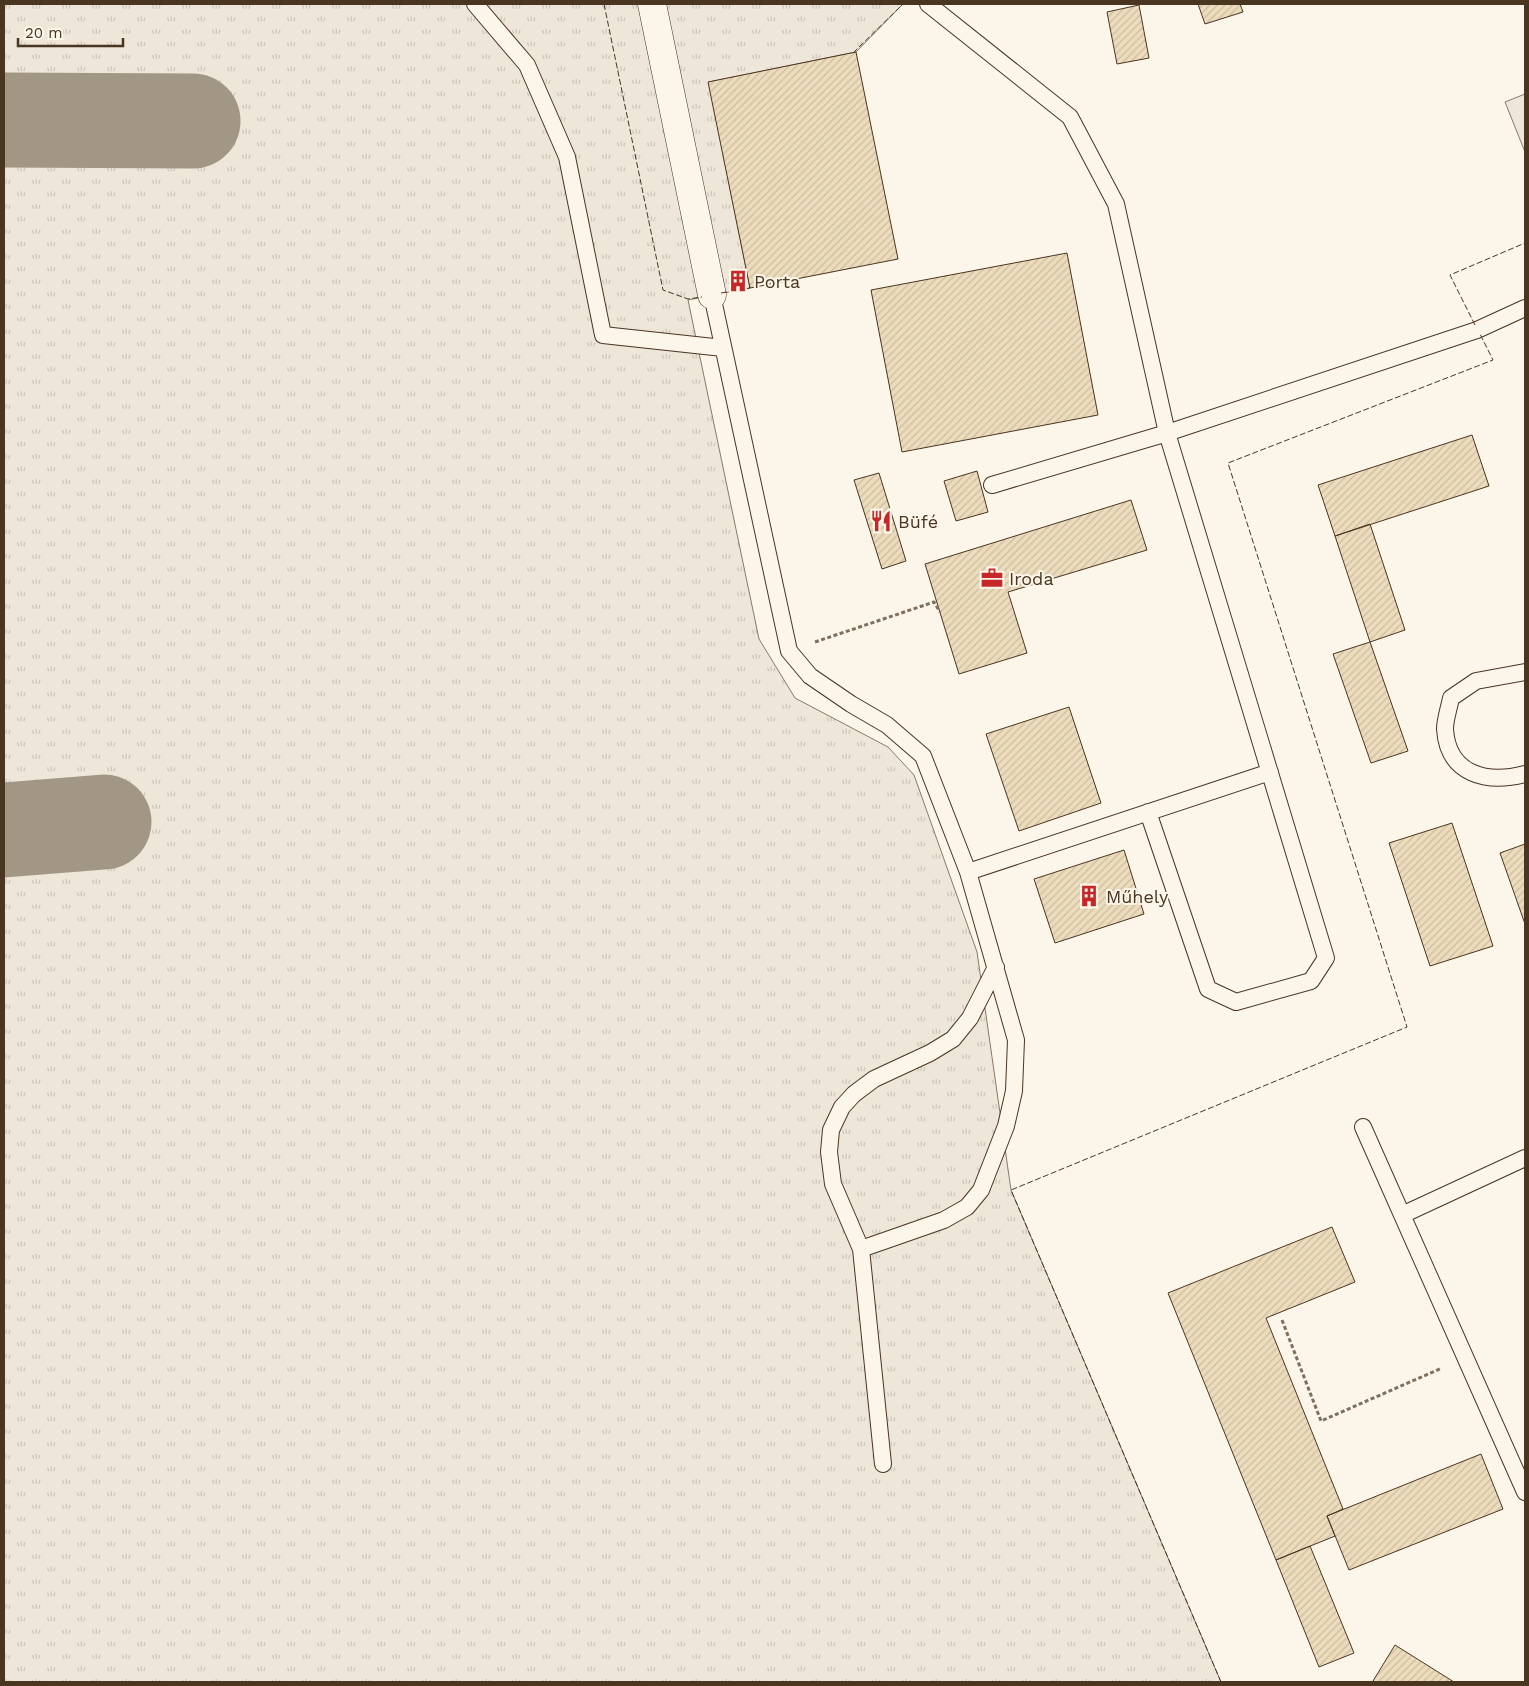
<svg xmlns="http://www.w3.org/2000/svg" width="1529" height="1686" viewBox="0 0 1529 1686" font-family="'Work Sans',sans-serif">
<defs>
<pattern id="grass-tufts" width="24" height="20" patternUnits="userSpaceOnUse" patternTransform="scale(1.25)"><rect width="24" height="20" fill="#ede6d9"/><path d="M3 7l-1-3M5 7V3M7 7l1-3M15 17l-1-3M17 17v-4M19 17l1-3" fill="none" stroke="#cdc6ba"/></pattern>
<pattern id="building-hatch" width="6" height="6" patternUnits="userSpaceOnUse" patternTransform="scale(1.25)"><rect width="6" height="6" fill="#ecdcbc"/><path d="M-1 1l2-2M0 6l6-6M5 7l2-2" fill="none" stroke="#ccbda1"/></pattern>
</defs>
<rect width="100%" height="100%" fill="#fbf6e9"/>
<path fill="url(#grass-tufts)" stroke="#887966" d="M 4,4 L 903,4 L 856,52 L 709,82 L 750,288 L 688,300 L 759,639 L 795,698 L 888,747 L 914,775 L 977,952 L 1011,1190 L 1221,1682 L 4,1682 Z"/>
<path fill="#ede6d9" stroke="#887966" d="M 1525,94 L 1525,152 L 1505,102 Z"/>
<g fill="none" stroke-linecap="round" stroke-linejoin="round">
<path stroke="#a29684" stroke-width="95" d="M 4,120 L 193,121
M 4,830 L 104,822"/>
</g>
<path fill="url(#building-hatch)" stroke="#4a3520" d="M 1198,4 L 1240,4 L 1243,12 L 1205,24 Z
M 1139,5 L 1149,58 L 1117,64 L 1107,12 Z
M 856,52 L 898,259 L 750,288 L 708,82 Z
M 1067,253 L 1098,415 L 902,452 L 871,290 Z
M 743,273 L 746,287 L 734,290 L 731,275 Z
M 1472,435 L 1489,486 L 1335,536 L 1318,485 Z
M 977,471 L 988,512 L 956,521 L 944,481 Z
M 879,473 L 906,561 L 882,569 L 854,480 Z
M 1131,500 L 1147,550 L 1008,592 L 1027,653 L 959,674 L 925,564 Z
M 1370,524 L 1405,630 L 1370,642 L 1335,536 Z
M 1370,642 L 1408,751 L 1371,763 L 1333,654 Z
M 1069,707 L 1101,803 L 1019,831 L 986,734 Z
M 1452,823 L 1493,946 L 1430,966 L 1389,843 Z
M 1525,844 L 1525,924 L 1500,853 Z
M 1124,850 L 1144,914 L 1055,943 L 1034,879 Z
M 1332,1227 L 1355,1282 L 1266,1318 L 1343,1509 L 1327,1516 L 1335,1536 L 1276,1560 L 1168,1293 Z
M 1481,1454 L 1503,1509 L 1349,1570 L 1327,1516 Z
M 1310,1546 L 1354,1653 L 1319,1667 L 1276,1560 Z
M 1395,1645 L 1454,1682 L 1376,1682 L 1373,1681 Z"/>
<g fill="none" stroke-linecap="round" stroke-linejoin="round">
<g stroke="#4a3520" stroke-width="18">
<path id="service" d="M 475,4 L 527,65 L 567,157 L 603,335 L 723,348
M 928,4 L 1070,117 L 1116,204 L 1167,433 L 1326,958 L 1311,981 L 1236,1002 L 1208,989 L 1148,812
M 712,295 L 789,651 L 810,676 L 851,704 L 887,725 L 923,756 L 968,872 L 1016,1040 L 1014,1091 L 1006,1126 L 981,1190 L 967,1207 L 944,1220 L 861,1249
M 992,485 L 1167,433 L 1477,330 L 1525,308
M 1525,672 L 1476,681 L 1451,698 C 1449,708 1445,720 1445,729 C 1448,775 1487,784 1525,774
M 968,872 L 1270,772
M 1363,1127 L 1525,1492
M 1402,1215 L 1525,1158
M 883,1464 L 861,1249 L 833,1184 L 829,1152 L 831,1130 L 842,1107 L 854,1094 L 874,1079 L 930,1053 L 953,1039 L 970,1018 L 996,967"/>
</g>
<g stroke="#4a3520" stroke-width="29">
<path id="minor" d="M 652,4 L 712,295"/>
</g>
<path stroke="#7f6f5c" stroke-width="3" stroke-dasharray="4 2.5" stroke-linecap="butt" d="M 815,642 L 934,602 L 940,612
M 1282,1320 L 1321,1421 L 1442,1368"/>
<use href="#service" stroke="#fbf6e9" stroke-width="16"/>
<use href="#minor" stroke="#fbf6e9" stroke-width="28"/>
<path stroke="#4a3520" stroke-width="1" stroke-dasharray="6 2.5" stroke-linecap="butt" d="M 604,4 L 663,290 L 688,299 L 702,297
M 853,53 L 903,4
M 721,293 L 750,288 L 749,285
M 1475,325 L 1450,275 L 1525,243
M 1221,1682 L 1011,1190 L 1407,1027 L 1228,463 L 1493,360 L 1480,334"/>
</g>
<defs>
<g id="building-bare" transform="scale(1.725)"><path d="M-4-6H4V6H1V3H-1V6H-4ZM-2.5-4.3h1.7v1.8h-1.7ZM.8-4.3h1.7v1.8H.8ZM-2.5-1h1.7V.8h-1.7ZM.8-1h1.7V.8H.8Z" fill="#c62828" stroke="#fbf6e9" stroke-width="2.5" paint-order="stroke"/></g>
<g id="restaurant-bare" transform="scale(1.725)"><path d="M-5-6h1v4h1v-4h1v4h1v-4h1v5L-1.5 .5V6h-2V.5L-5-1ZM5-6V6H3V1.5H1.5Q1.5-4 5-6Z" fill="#c62828" stroke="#fbf6e9" stroke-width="2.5" paint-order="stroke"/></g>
<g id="office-bare" transform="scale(1.725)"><path d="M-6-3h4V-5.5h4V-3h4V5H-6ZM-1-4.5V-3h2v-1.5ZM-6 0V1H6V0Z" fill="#c62828" stroke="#fbf6e9" stroke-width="2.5" paint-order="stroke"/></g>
</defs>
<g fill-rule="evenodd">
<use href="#building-bare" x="738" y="281"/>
<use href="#restaurant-bare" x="881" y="521"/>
<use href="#office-bare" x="992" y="578"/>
<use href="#building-bare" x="1089" y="896"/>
</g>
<g text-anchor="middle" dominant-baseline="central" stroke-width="4" stroke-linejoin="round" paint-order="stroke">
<g font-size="18" fill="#4a3520" stroke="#fbf6e9" text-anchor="start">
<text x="754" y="281">Porta</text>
<text x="898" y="521">Büfé</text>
<text x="1009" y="578">Iroda</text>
<text x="1106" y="896">Műhely</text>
</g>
</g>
<rect width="1529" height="1686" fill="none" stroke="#4a3520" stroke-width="10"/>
<path d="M18 38v8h105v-8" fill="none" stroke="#4a3520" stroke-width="2.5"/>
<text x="25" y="38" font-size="15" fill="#4a3520" stroke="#fbf6e9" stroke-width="4" paint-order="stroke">20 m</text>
</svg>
